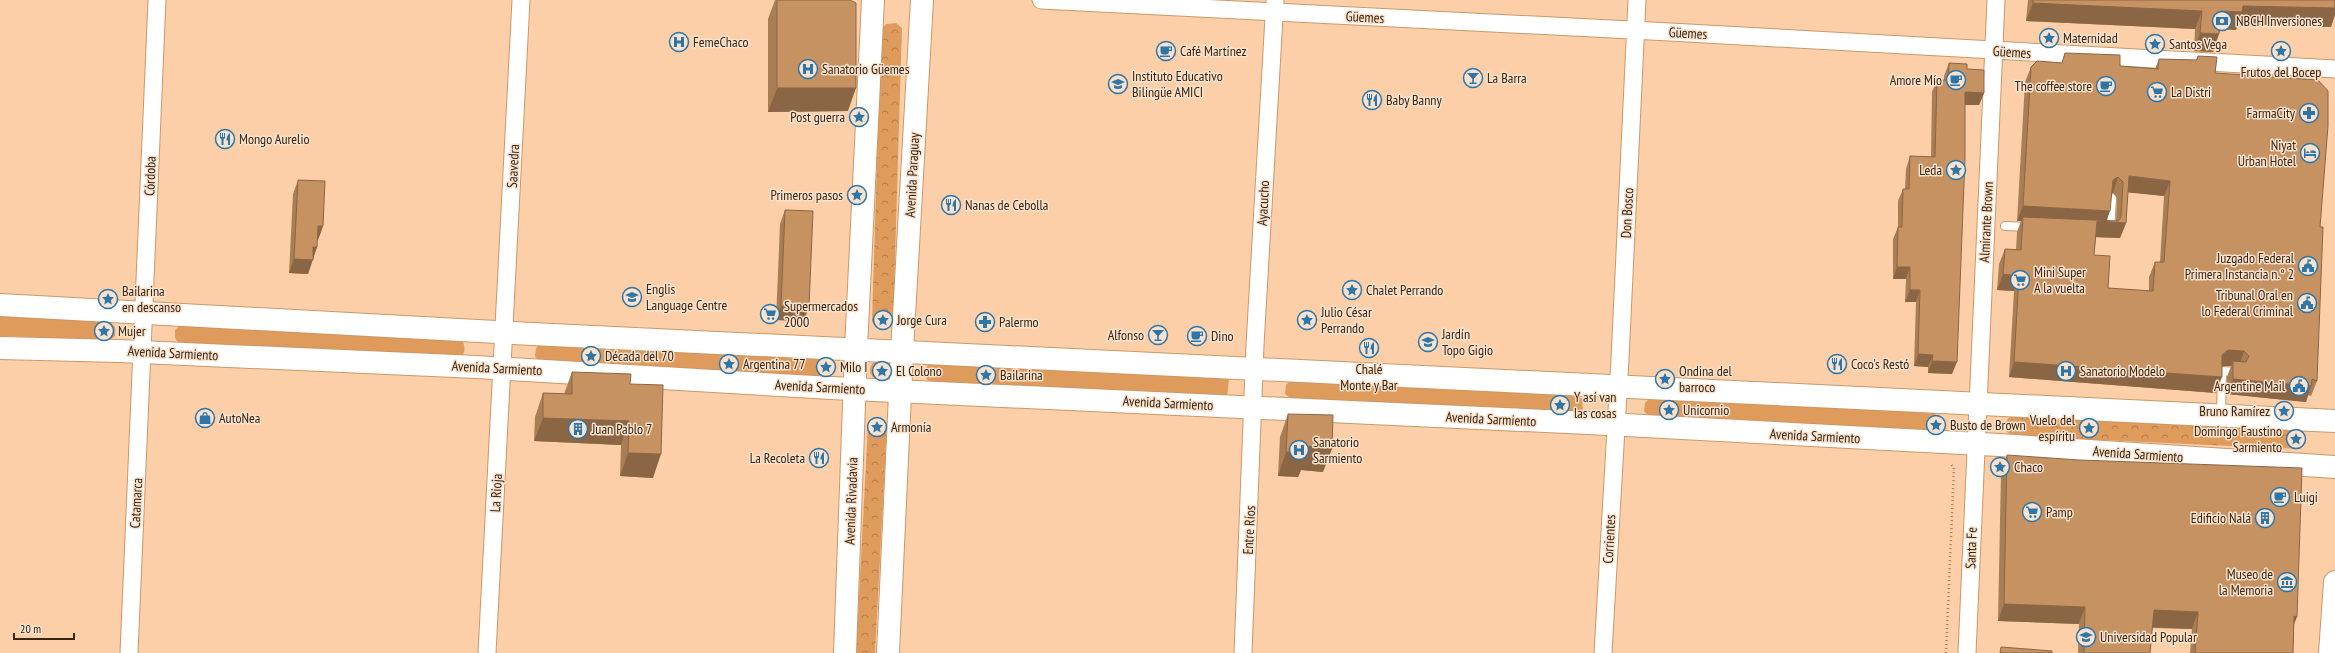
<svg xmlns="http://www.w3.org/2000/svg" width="2335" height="653" viewBox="0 0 2335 653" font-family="'PT Sans Narrow',sans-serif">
<defs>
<pattern id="park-crowns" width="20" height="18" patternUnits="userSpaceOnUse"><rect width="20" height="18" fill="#df9b5b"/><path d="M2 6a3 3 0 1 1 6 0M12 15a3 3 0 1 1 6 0" fill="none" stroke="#b67e4a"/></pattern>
</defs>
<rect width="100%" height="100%" fill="#fccfa8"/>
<path fill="#df9b5b" d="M 0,316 L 110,322 L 115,327 L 115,336 L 110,340 L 0,336 Z
M 182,324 L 460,338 C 466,345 466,352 460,359 L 183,346 C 176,341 174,339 175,330 Z
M 542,342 L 830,357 L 834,362 L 834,372 L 828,377 L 539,362 L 535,356 L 536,348 Z
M870 370a10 10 0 1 1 20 0a10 10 0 1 1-20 0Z
M 930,362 L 1229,378 L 1227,399 L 932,384 L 926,378 L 926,368 Z
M 1290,381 L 1576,394 L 1582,399 L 1583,409 L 1577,415 L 1293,400 L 1285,394 L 1286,385 Z
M 1652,396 L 1934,412 C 1939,419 1939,427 1935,434 L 1652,420 L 1644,411 L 1645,403 Z"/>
<path fill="url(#park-crowns)" d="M 896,23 L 902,28 L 893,325 C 886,328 877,328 872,322 L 881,29 L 886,24 Z
M 2012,415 L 2299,430 L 2304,436 L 2304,445 L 2300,449 L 2012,436 L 2007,432 L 2007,420 Z
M 874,419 L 883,419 L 887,424 L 875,653 L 856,653 L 868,425 Z"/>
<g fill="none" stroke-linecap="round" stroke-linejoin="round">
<g stroke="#cc9767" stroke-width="10">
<path id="service" d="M 2005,226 L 2030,227
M 2110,231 L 2112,198
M 2221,415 L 2222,371 L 2238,372"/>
</g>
<g stroke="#cc9767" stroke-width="19">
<path id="minor" d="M 1041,0 L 1670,32 L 2335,69
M 129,653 L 157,0
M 487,653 L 521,0
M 1243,653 L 1255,345 L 1275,0
M 1603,653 L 1620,359 L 1637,0
M 1967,653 L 1996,0"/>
</g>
<g stroke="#cc9767" stroke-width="24">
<path id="secondary" d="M 845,653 L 856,348 L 873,0
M 888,653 L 902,351 L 922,0"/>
</g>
<g stroke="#cc9767" stroke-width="24">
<path id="primary" d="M 0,305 L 532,334 L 2335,421
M 0,348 L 119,351 L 476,367 L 831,388 L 1588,423 L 1999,445 L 2335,467
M 2330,653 L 2335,582"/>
</g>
<path stroke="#a28162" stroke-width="2.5" stroke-dasharray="1 3" stroke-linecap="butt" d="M 1946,653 L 1954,468 L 1950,463"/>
<use href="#service" stroke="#fff" stroke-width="8"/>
<use href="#minor" stroke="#fff" stroke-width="17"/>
<use href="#secondary" stroke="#fff" stroke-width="22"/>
<use href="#primary" stroke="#fff" stroke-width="22"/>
</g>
<path fill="#aa7e54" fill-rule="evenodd" d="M 775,0 L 850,0 L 848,111 L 768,112 L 768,19 Z
M 2028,0 L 2335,0 L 2331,27 L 2238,24 L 2236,30 L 2220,29 L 2213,52 L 2194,51 L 2195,29 L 2026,21 Z
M 2065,53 L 2120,66 L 2155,69 L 2159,59 L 2196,60 L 2198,56 L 2215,73 L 2320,227 L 2317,381 L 2311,396 L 2308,395 L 2306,402 L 2227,394 L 2227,377 L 2231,366 L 2222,366 L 2216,393 L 2009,377 L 2014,291 L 1997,290 L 1999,264 L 2005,249 L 2016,250 L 2017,232 L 2021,221 L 2017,221 L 2025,82 L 2031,67 L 2062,63 ZM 2128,192 L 2164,196 L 2160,262 L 2155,262 L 2149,277 L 2149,291 L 2108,288 L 2094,255 L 2096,237 L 2120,238 L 2126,223 ZM 2112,193 L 2113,193 L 2117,198 L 2116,221 L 2107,221 Z
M 1949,63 L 1967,69 L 1984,93 L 1979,105 L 1965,105 L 1952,374 L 1928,373 L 1928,367 L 1914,366 L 1916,302 L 1905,302 L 1906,279 L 1893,279 L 1893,239 L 1898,227 L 1898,201 L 1903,189 L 1905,189 L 1906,169 L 1910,156 L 1931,157 L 1932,92 L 1937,80 L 1944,80 L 1944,76 Z
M 298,180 L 323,226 L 318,240 L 317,240 L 317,247 L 308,274 L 289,273 L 293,194 Z
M 785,210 L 804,321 L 776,320 L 780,224 Z
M 572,372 L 630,384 L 653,478 L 620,476 L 621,445 L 534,441 L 535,417 L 543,393 L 564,394 Z
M 1288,414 L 1323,472 L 1301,470 L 1298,477 L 1278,476 L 1280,437 Z
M 2007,455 L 2294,625 L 2293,653 L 2190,653 L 2192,629 L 2152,628 L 2150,653 L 2078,653 L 2079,624 L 1998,621 L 2001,472 Z"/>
<path fill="#8b6645" d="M 2033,3 L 2202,11 L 2195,29 L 2026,21 Z
M 2243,6 L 2335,8 L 2335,15 L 2331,27 L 2238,24 L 2236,30 L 2215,29 L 2221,11 Z
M 2200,33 L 2219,34 L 2213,52 L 2194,51 Z
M 777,88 L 856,88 L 848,111 L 768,112 Z
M 1965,92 L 1984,93 L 1979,105 L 1961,105 Z
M 2129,176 L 2170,181 L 2164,196 L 2123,192 Z
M 2118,177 L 2113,193 L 2107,195 L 2113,180 Z
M 2023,206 L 2110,211 L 2106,222 L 2126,223 L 2120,238 L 2091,237 L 2023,217 L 2021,221 L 2017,221 Z
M 318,226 L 323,226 L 318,240 L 313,239 Z
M 313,247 L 317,247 L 308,274 L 289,273 L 294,259 Z
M 1897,267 L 1910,267 L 1906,279 L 1893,279 Z
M 2003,274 L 2019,276 L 2014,291 L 1997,290 Z
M 1910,290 L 1920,290 L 1916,302 L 1905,302 Z
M 781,306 L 809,307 L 804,321 L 776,320 Z
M 2228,350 L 2244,351 L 2239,367 L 2233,361 L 2231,366 L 2222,366 L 2217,370 L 2222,355 Z
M 1918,354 L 1933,355 L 1928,367 L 1914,366 Z
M 1932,361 L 1957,362 L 1952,374 L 1928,373 Z
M 2014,362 L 2222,377 L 2216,393 L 2009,377 Z
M 2233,379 L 2311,386 L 2306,402 L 2227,394 Z
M 543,418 L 629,421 L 621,445 L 534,441 Z
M 1307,446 L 1332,449 L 1323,472 L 1301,470 L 1298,477 L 1278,476 L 1286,452 Z
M 628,453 L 661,454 L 653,478 L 620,476 Z
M 2004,604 L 2085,607 L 2079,624 L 1998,621 Z
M 2154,610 L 2198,612 L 2192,629 L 2147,627 Z
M 2294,616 L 2297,617 L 2290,634 Z"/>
<path fill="#c69262" stroke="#8b6645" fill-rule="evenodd" d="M 777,0 L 850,0 L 856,3 L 856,88 L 777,88 Z
M 2033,0 L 2335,0 L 2335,8 L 2243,6 L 2242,12 L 2221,11 L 2219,34 L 2200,33 L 2202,11 L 2033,3 Z
M 2065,53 L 2120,55 L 2120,66 L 2158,69 L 2159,59 L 2197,60 L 2198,56 L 2217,57 L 2215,73 L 2318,80 L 2328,91 L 2328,126 L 2320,227 L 2323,227 L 2317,381 L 2312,379 L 2311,386 L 2233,379 L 2233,361 L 2246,362 L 2249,356 L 2244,351 L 2228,350 L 2222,355 L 2222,377 L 2014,362 L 2019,276 L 2003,274 L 2005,249 L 2021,250 L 2023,217 L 2118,221 L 2121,217 L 2123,182 L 2118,177 L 2113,180 L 2110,211 L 2023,206 L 2031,67 L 2037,61 L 2062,63 ZM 2129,176 L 2170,181 L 2164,262 L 2155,262 L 2153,291 L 2108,288 L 2110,256 L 2094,255 L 2097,221 L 2126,223 Z
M 1949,63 L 1967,64 L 1967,69 L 1984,70 L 1984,93 L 1965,92 L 1965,158 L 1957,362 L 1932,361 L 1933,355 L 1918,354 L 1920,290 L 1910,290 L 1910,267 L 1897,267 L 1898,227 L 1902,227 L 1903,189 L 1909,189 L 1910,156 L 1935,157 L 1937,80 L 1948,80 Z
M 298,180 L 325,181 L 323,226 L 318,226 L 317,247 L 313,247 L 313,260 L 294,259 Z
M 785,210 L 813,211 L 809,307 L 781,306 Z
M 572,372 L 631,374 L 630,384 L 663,385 L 661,454 L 628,453 L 629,421 L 543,418 L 543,393 L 572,394 Z
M 1288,414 L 1333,415 L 1332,449 L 1307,446 L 1307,454 L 1286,452 Z
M 2007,455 L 2079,460 L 2302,468 L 2297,617 L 2294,616 L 2293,653 L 2195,653 L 2198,612 L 2154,610 L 2150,653 L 2084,653 L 2085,607 L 2004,604 Z
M 2001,647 L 2052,651 L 2052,653 L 2000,653 Z"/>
<defs>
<g id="bank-ring" transform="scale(1)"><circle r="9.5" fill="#f8e2ce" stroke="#2c76a9" stroke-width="1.5"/><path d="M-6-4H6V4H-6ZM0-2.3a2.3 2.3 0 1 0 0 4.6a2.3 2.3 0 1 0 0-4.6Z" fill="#2c76a9"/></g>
<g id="sight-ring" transform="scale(1)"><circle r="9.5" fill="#f8e2ce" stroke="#2c76a9" stroke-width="1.5"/><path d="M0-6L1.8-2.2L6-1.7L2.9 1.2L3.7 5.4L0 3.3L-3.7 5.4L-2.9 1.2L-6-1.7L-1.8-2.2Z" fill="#2c76a9"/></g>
<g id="hospital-ring" transform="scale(1)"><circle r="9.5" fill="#f8e2ce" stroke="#2c76a9" stroke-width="1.5"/><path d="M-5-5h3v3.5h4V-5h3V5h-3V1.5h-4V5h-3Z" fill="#2c76a9"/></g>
<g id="cafe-ring" transform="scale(1)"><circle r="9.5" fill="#f8e2ce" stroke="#2c76a9" stroke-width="1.5"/><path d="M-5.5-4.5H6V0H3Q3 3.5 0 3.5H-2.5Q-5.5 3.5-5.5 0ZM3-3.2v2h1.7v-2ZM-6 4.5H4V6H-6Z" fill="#2c76a9"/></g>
<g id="bar-ring" transform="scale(1)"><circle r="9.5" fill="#f8e2ce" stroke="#2c76a9" stroke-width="1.5"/><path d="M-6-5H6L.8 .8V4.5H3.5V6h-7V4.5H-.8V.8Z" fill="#2c76a9"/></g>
<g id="school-ring" transform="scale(1)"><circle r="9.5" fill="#f8e2ce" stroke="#2c76a9" stroke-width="1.5"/><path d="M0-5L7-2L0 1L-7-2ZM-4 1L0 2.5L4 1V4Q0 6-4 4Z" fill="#2c76a9"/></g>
<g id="supermarket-ring" transform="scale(1)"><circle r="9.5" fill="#f8e2ce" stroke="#2c76a9" stroke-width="1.5"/><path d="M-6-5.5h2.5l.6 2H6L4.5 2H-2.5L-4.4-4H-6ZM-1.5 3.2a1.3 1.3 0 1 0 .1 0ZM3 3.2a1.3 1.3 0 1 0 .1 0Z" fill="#2c76a9"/></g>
<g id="restaurant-ring" transform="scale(1)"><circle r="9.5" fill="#f8e2ce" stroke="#2c76a9" stroke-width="1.5"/><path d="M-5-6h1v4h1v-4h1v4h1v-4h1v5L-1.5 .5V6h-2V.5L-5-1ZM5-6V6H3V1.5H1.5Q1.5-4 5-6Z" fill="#2c76a9"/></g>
<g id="pharmacy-ring" transform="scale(1)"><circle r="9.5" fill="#f8e2ce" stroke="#2c76a9" stroke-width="1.5"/><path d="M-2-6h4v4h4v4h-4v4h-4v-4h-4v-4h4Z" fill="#2c76a9"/></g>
<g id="hotel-ring" transform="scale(1)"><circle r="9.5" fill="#f8e2ce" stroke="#2c76a9" stroke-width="1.5"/><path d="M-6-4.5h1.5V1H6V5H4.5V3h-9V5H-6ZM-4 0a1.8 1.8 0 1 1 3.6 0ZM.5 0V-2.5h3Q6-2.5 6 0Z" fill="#2c76a9"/></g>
<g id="civic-ring" transform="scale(1)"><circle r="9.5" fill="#f8e2ce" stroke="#2c76a9" stroke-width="1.5"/><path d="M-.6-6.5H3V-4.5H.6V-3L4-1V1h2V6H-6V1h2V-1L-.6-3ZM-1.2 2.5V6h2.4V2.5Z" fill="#2c76a9"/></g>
<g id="shop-ring" transform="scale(1)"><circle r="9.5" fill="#f8e2ce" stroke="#2c76a9" stroke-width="1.5"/><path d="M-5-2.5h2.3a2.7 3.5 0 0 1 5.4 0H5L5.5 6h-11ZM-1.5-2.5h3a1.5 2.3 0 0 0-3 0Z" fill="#2c76a9"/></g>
<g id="building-ring" transform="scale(1)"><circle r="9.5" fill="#f8e2ce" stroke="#2c76a9" stroke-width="1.5"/><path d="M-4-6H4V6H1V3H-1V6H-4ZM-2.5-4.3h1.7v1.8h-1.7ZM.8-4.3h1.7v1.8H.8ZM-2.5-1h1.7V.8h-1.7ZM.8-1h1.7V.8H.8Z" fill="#2c76a9"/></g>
<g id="museum-ring" transform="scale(1)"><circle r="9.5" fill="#f8e2ce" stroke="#2c76a9" stroke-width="1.5"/><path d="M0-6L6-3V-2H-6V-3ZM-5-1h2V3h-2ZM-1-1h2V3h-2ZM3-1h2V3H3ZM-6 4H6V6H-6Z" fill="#2c76a9"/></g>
<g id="university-ring" transform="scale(1)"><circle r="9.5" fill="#f8e2ce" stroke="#2c76a9" stroke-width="1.5"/><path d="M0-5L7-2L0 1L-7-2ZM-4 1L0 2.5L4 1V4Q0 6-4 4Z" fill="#2c76a9"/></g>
</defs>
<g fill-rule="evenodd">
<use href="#bank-ring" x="2222" y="21"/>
<use href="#sight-ring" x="2049" y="38"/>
<use href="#hospital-ring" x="679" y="42"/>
<use href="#sight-ring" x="2155" y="44"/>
<use href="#cafe-ring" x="1166" y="51"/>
<use href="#sight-ring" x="2281" y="51"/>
<use href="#hospital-ring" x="808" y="69"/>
<use href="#bar-ring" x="1473" y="78"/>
<use href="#cafe-ring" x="1956" y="80"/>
<use href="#school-ring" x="1118" y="84"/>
<use href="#cafe-ring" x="2106" y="86"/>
<use href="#supermarket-ring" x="2157" y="92"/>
<use href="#restaurant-ring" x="1372" y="100"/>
<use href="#pharmacy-ring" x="2309" y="113"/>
<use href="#sight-ring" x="859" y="117"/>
<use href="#restaurant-ring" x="225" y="139"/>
<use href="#hotel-ring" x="2310" y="153"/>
<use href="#sight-ring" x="1956" y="170"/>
<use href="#sight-ring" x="857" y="195"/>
<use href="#restaurant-ring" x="951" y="205"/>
<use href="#civic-ring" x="2308" y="266"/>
<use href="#supermarket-ring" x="2020" y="280"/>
<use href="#sight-ring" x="1352" y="290"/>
<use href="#school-ring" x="632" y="297"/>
<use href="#sight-ring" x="108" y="299"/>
<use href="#civic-ring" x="2307" y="303"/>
<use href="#supermarket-ring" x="770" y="314"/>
<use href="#sight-ring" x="883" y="320"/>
<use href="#sight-ring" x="1307" y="320"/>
<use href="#pharmacy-ring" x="985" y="322"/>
<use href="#sight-ring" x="104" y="331"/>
<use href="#bar-ring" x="1158" y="335"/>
<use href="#cafe-ring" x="1197" y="336"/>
<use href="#school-ring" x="1428" y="342"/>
<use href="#restaurant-ring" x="1369" y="348"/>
<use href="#sight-ring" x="591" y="356"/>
<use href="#sight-ring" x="729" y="364"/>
<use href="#restaurant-ring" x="1837" y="364"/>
<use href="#sight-ring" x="826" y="367"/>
<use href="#sight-ring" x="882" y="371"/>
<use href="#hospital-ring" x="2066" y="371"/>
<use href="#sight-ring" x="986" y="375"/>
<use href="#sight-ring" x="1665" y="379"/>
<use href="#civic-ring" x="2299" y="386"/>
<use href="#sight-ring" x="1560" y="405"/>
<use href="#sight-ring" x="1669" y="410"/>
<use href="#sight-ring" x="2284" y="411"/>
<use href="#shop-ring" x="205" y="418"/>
<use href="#sight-ring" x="1936" y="425"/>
<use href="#sight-ring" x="877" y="427"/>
<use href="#sight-ring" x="2089" y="428"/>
<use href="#building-ring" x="578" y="429"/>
<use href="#sight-ring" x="2296" y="439"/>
<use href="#hospital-ring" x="1299" y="450"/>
<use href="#restaurant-ring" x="819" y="458"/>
<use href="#sight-ring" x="2000" y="467"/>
<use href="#cafe-ring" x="2280" y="497"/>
<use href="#supermarket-ring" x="2032" y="512"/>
<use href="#building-ring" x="2265" y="518"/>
<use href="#museum-ring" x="2287" y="582"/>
<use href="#university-ring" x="2086" y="637"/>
</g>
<g text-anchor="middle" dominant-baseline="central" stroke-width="3" stroke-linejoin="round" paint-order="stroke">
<g font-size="14" fill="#392410" stroke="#f8e2ce">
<text transform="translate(1365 17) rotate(3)">Güemes</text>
<text transform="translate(1688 33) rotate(3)">Güemes</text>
<text transform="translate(2012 52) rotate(4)">Güemes</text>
<text transform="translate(513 166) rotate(-87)">Saavedra</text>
<text transform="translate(912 175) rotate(-87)">Avenida Paraguay</text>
<text transform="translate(150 176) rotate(-88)">Córdoba</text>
<text transform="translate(1263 203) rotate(-87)">Ayacucho</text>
<text transform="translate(1627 213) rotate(-87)">Don Bosco</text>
<text transform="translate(1986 222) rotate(-87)">Almirante Brown</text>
<text transform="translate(173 353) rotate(3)">Avenida Sarmiento</text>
<text transform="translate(497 368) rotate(3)">Avenida Sarmiento</text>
<text transform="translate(820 387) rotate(3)">Avenida Sarmiento</text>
<text transform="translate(1168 403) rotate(3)">Avenida Sarmiento</text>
<text transform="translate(1491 419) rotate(3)">Avenida Sarmiento</text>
<text transform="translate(1815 436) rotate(3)">Avenida Sarmiento</text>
<text transform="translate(2138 454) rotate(4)">Avenida Sarmiento</text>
<text transform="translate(496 493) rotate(-87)">La Rioja</text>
<text transform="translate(851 501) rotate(-88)">Avenida Rivadavia</text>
<text transform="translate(136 503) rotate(-87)">Catamarca</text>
<text transform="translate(1249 530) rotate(-87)">Entre Ríos</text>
<text transform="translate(1609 539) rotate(-87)">Corrientes</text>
<text transform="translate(1971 548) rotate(-88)">Santa Fe</text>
</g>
<g font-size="14" fill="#392410" stroke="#f8e2ce" text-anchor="start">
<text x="2236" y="21">NBCH Inversiones</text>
<text x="2063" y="38">Maternidad</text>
<text x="693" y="42">FemeChaco</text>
<text x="2169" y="44">Santos Vega</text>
<text x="1180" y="51">Café Martínez</text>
<text x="822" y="69">Sanatorio Güemes</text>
<text x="2281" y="72" text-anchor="middle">Frutos del Bocep</text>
<text x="1132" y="76">Instituto Educativo<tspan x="1132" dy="16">Bilingüe AMICI</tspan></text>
<text x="1487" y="78">La Barra</text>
<text x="1942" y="80" text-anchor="end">Amore Mío</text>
<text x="2092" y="86" text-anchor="end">The coffee store</text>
<text x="2171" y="92">La Distri</text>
<text x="1386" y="100">Baby Banny</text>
<text x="2295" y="113" text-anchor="end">FarmaCity</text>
<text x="845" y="117" text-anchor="end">Post guerra</text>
<text x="239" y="139">Mongo Aurelio</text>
<text x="2296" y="145" text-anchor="end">Niyat<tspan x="2296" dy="16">Urban Hotel</tspan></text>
<text x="1942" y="170" text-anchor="end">Leda</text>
<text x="843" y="195" text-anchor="end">Primeros pasos</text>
<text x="965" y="205">Nanas de Cebolla</text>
<text x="2294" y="258" text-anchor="end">Juzgado Federal<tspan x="2294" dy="16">Primera Instancia n.° 2</tspan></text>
<text x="2034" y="272">Mini Super<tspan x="2034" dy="16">A la vuelta</tspan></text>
<text x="646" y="289">Englis<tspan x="646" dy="16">Language Centre</tspan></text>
<text x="1366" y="290">Chalet Perrando</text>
<text x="122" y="291">Bailarina<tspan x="122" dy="16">en descanso</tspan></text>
<text x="2293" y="295" text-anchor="end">Tribunal Oral en<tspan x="2293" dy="16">lo Federal Criminal</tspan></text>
<text x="784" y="306">Supermercados<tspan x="784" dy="16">2000</tspan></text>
<text x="1321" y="312">Julio César<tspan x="1321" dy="16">Perrando</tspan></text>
<text x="897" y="320">Jorge Cura</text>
<text x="999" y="322">Palermo</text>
<text x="118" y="331">Mujer</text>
<text x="1442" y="334">Jardín<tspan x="1442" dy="16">Topo Gigio</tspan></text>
<text x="1144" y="335" text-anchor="end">Alfonso</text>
<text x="1211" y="336">Dino</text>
<text x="605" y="356">Década del 70</text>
<text x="743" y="364">Argentina 77</text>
<text x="1851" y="364">Coco's Restó</text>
<text x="840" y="367">Milo I</text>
<text x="1369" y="369" text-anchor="middle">Chalé<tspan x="1369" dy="16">Monte y Bar</tspan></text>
<text x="896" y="371">El Colono</text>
<text x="1679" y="371">Ondina del<tspan x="1679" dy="16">barroco</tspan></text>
<text x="2080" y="371">Sanatorio Modelo</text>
<text x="1000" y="375">Bailarina</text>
<text x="2285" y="386" text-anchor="end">Argentine Mail</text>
<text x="1574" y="397">Y así van<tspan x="1574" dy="16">las cosas</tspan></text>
<text x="1683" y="410">Unicornio</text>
<text x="2270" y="411" text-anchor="end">Bruno Ramírez</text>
<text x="219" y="418">AutoNea</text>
<text x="2075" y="420" text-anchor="end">Vuelo del<tspan x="2075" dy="16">espíritu</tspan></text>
<text x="1950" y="425">Busto de Brown</text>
<text x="891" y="427">Armonía</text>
<text x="592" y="429">Juan Pablo 7</text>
<text x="2282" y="431" text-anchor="end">Domingo Faustino<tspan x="2282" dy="16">Sarmiento</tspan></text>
<text x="1313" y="442">Sanatorio<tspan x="1313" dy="16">Sarmiento</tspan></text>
<text x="805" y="458" text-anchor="end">La Recoleta</text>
<text x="2014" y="467">Chaco</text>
<text x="2294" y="497">Luigi</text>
<text x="2046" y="512">Pamp</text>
<text x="2251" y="518" text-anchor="end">Edificio Nalá</text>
<text x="2273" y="574" text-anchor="end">Museo de<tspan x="2273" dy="16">la Memoria</tspan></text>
<text x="2100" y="637">Universidad Popular</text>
</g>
</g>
<path d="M14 633v6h60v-6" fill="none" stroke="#392410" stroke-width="2"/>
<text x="20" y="633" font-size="12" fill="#392410" stroke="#f8e2ce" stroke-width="3" paint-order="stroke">20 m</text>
</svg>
